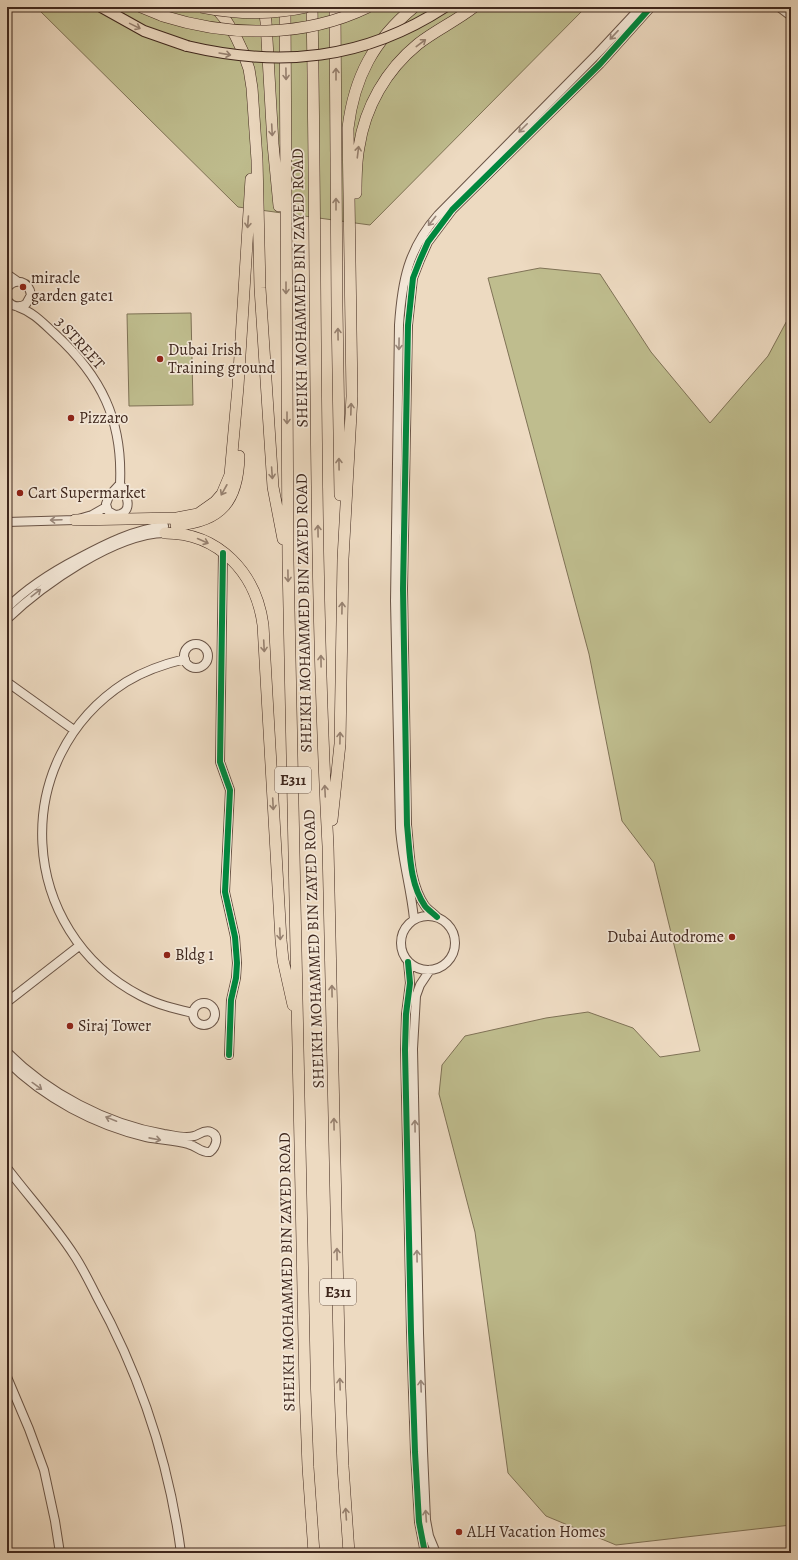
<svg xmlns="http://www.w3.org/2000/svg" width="798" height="1560" viewBox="0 0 798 1560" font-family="Alegreya,serif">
<rect width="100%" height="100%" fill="#eddac1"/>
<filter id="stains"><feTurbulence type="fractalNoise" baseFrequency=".005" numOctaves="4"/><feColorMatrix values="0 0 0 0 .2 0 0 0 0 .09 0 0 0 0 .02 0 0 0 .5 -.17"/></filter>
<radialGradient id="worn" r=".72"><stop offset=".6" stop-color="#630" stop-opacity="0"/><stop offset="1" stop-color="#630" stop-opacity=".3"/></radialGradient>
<path fill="#bfbd8e" stroke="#7f7256" d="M 36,7 L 586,7 L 370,225 L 238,207 Z
M 540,268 L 600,274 L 651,352 L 710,423 L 768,356 L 791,313 L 791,1525 L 616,1545 L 546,1516 L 508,1473 L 475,1232 L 439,1094 L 442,1065 L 465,1036 L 546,1018 L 588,1012 L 633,1028 L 660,1057 L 700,1051 L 654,863 L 622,821 L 589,654 L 488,278 Z
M 191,313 L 193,405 L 129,406 L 127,314 Z"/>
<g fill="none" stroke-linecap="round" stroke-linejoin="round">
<g stroke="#6a5446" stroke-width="10">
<path id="minor" d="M 779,7 L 791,16
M 7,274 L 17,281
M 7,288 C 15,277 29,281 31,295 L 26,304 C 19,308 12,307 7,300
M 18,307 C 33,312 43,323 55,334 C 101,376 123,420 120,484
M 120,484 C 127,494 135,514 115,515 L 108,511 L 106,504 L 109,496 Z
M 7,522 L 75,520 L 92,515 L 106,507
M 223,553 L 220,762 L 230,790 L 225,892 L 235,937 L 237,963 L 236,978 L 231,1000 L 229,1055
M 7,608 C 28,587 52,572 79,558 C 107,543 133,530 164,526
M 7,619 C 43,585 114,534 165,533
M184 656a12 12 0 1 1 24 0a12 12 0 1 1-24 0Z
M 185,659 C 164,664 144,671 126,682 C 7,758 17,932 141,996 C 158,1005 176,1009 193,1013
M 7,682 L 74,730
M401 943a27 27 0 1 1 54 0a27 27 0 1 1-54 0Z
M 437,917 C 433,913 428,910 425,906 C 409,883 410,851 407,825 L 403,589 L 408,325 L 413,278 L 420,260 L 428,242 L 452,210 L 600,64 L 651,7
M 414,919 C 411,888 402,859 400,828 L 395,601 L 399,325 C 402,281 408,249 438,215 L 598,53 L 641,7
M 408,962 L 410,983 L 406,1014 L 405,1050 L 411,1332 L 415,1452 L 419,1522 L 425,1553
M 430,970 L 420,985 L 416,996 L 413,1049 L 419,1333 L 423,1451 L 426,1520 L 429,1536 L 436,1553
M 7,1002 L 79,946
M193 1014a11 11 0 1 1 22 0a11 11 0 1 1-22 0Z
M 7,1052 C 48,1093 106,1124 164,1134 C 173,1135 185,1139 194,1136 C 199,1135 204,1129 211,1132 C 220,1136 216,1147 210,1152 C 201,1153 197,1146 188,1144 C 175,1140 160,1140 146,1137 C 95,1125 44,1098 7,1061
M 7,1168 C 29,1197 54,1224 74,1255 C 82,1267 89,1281 96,1295 C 140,1375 169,1462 181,1553
M 7,1377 L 29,1429 L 44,1470 L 55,1521 L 60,1553"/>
</g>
<g stroke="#3f271d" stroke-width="12">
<path id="major" d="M 101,7 L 144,31 L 187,46"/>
</g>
<g stroke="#3f271d" stroke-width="12">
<path id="highway" d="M 141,7 L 163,16
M 215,7 L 225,19 L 235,35 L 243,52 L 249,69 L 252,88 L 257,160 L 260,288 L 273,487 L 283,539
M 264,7 L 266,22 L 273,144 L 279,206
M 285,7 L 288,560 L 305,1389 L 308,1467 L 314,1553
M 312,7 C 317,287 313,567 328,846 L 340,1388 L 343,1466 L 349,1553
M 335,7 L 337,307 L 340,495
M 356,193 C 356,178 356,162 359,147 C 365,107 386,70 418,44 C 436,30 456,21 474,7
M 75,520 L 177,518 L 198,514 L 215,502 L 222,494 L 230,475 L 238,387 L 251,179
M 176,525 C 222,522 238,500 239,456
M 165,533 C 219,533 256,573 263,625 L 281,940 L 283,960 L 293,1005
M 332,820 L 340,744 L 343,559 L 352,396 L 348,128 C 354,77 374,40 414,7"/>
</g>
<use href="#minor" stroke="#f3e7d7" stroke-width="8"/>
<use href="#major" stroke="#eddac1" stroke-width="10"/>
<use href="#highway" stroke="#eddac1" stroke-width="11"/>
<g stroke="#3f271d" stroke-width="12" stroke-linecap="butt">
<path id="major-bridge" d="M 187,46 C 280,68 364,60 445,7"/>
</g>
<g stroke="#3f271d" stroke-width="12" stroke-linecap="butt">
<path id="highway-bridge" d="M 201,7 C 236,14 272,15 307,7
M 163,16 C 230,37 304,38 368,7"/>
</g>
<use href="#major-bridge" stroke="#eddac1" stroke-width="10"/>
<use href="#highway-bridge" stroke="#eddac1" stroke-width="11"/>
<g stroke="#f3e7d7" stroke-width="8">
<path id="cycleway" d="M 223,553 L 220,762 L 230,790 L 225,892 L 235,937 L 237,963 L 236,978 L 231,1000 L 229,1055
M 437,917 C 433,913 428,910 425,906 C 409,883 410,851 407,825 L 403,589 L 408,325 L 413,278 L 420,260 L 428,242 L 452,210 L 600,64 L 651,7
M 408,962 L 410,983 L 406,1014 L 405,1050 L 411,1332 L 415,1452 L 419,1522 L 425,1553"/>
</g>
<use href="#cycleway" stroke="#00873e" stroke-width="6"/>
</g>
<defs><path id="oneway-shaft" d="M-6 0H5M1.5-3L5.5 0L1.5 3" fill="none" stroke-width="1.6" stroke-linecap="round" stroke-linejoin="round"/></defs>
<g stroke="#96806f">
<use href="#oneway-shaft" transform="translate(135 26) rotate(26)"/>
<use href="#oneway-shaft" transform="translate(421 43) rotate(-37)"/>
<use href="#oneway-shaft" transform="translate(225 54) rotate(10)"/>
<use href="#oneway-shaft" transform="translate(286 74) rotate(89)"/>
<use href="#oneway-shaft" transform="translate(336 74) rotate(-90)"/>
<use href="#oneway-shaft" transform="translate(272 130) rotate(87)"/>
<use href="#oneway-shaft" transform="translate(358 152) rotate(-83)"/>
<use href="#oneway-shaft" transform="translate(336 204) rotate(-90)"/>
<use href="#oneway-shaft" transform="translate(248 222) rotate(94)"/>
<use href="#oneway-shaft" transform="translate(286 288) rotate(90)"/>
<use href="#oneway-shaft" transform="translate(338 334) rotate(-91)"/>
<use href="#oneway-shaft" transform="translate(351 409) rotate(-88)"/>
<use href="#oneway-shaft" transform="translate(287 418) rotate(90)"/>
<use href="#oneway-shaft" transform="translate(339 464) rotate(-91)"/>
<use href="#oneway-shaft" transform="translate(272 473) rotate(86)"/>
<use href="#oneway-shaft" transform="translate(224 490) rotate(119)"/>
<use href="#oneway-shaft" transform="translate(318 531) rotate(-91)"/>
<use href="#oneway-shaft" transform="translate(203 541) rotate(24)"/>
<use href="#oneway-shaft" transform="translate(288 576) rotate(89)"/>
<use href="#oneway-shaft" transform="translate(342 608) rotate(-89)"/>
<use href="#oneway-shaft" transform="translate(264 646) rotate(87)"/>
<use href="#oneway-shaft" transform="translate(321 661) rotate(-91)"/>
<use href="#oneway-shaft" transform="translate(340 738) rotate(-89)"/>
<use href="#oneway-shaft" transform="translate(325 791) rotate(-93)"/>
<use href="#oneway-shaft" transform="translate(273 804) rotate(87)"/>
<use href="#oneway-shaft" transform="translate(280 934) rotate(87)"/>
<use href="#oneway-shaft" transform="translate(332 991) rotate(-91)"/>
<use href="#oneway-shaft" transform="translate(334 1124) rotate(-91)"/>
<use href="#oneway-shaft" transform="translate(337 1254) rotate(-91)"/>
<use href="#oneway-shaft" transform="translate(340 1384) rotate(-92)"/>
<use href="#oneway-shaft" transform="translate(346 1514) rotate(-94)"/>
</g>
<g stroke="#99877a">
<use href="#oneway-shaft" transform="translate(614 35) rotate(133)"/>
<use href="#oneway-shaft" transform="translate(523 128) rotate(135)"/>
<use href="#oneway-shaft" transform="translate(432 221) rotate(129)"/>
<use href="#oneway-shaft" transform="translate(399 344) rotate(91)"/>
<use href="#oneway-shaft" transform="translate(56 520) rotate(178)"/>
<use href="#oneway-shaft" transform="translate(36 593) rotate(-38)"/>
<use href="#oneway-shaft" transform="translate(37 1086) rotate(36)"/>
<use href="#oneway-shaft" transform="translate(111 1119) rotate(-158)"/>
<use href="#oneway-shaft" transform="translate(415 1126) rotate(-91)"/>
<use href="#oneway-shaft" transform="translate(155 1139) rotate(11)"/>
<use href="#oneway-shaft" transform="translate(417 1256) rotate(-91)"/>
<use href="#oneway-shaft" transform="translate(421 1386) rotate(-92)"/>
<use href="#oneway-shaft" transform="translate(426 1516) rotate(-94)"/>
</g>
<g fill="#8f2418" stroke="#f3e7d7" stroke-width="1.5">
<circle cx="23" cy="287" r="4"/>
<circle cx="160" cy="359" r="4"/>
<circle cx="71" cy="418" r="4"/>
<circle cx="20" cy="493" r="4"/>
<circle cx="732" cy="937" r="4"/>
<circle cx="167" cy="955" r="4"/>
<circle cx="70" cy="1026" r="4"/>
<circle cx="459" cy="1532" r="4"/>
</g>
<g text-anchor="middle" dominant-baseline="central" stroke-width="3.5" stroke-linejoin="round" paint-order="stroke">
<g fill="#f3e7d7" stroke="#756155" stroke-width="1">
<rect x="275" y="767" width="36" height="26" rx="3"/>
<rect x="320" y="1279" width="36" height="26" rx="3"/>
</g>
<g font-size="15" font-weight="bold" fill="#3f271d">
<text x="293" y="780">E311</text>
<text x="338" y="1292">E311</text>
</g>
<g font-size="16" fill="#3f271d" stroke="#f3e7d7" text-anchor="start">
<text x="31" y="278">miracle<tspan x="31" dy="18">garden gate1</tspan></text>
<text x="168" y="350">Dubai Irish<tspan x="168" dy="18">Training ground</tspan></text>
<text x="79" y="418">Pizzaro</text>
<text x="28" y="493">Cart Supermarket</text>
<text x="724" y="937" text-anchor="end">Dubai Autodrome</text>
<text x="175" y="955">Bldg 1</text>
<text x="78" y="1026">Siraj Tower</text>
<text x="467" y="1532">ALH Vacation Homes</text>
</g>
<g font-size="16" fill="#3f271d" stroke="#f3e7d7">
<text transform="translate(300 288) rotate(-91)">SHEIKH MOHAMMED BIN ZAYED ROAD</text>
<text transform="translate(80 343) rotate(48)">3 STREET</text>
<text transform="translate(304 613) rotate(-91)">SHEIKH MOHAMMED BIN ZAYED ROAD</text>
<text transform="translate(314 949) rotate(-92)">SHEIKH MOHAMMED BIN ZAYED ROAD</text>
<text transform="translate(287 1272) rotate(-91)">SHEIKH MOHAMMED BIN ZAYED ROAD</text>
</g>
</g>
<rect width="798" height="1560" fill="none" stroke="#eddac1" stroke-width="24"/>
<rect x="8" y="8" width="782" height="1544" fill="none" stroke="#3f271d" stroke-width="2"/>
<rect x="12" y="12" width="774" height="1536" fill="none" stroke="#3f271d"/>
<rect width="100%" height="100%" filter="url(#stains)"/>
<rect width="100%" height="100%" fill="url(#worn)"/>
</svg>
